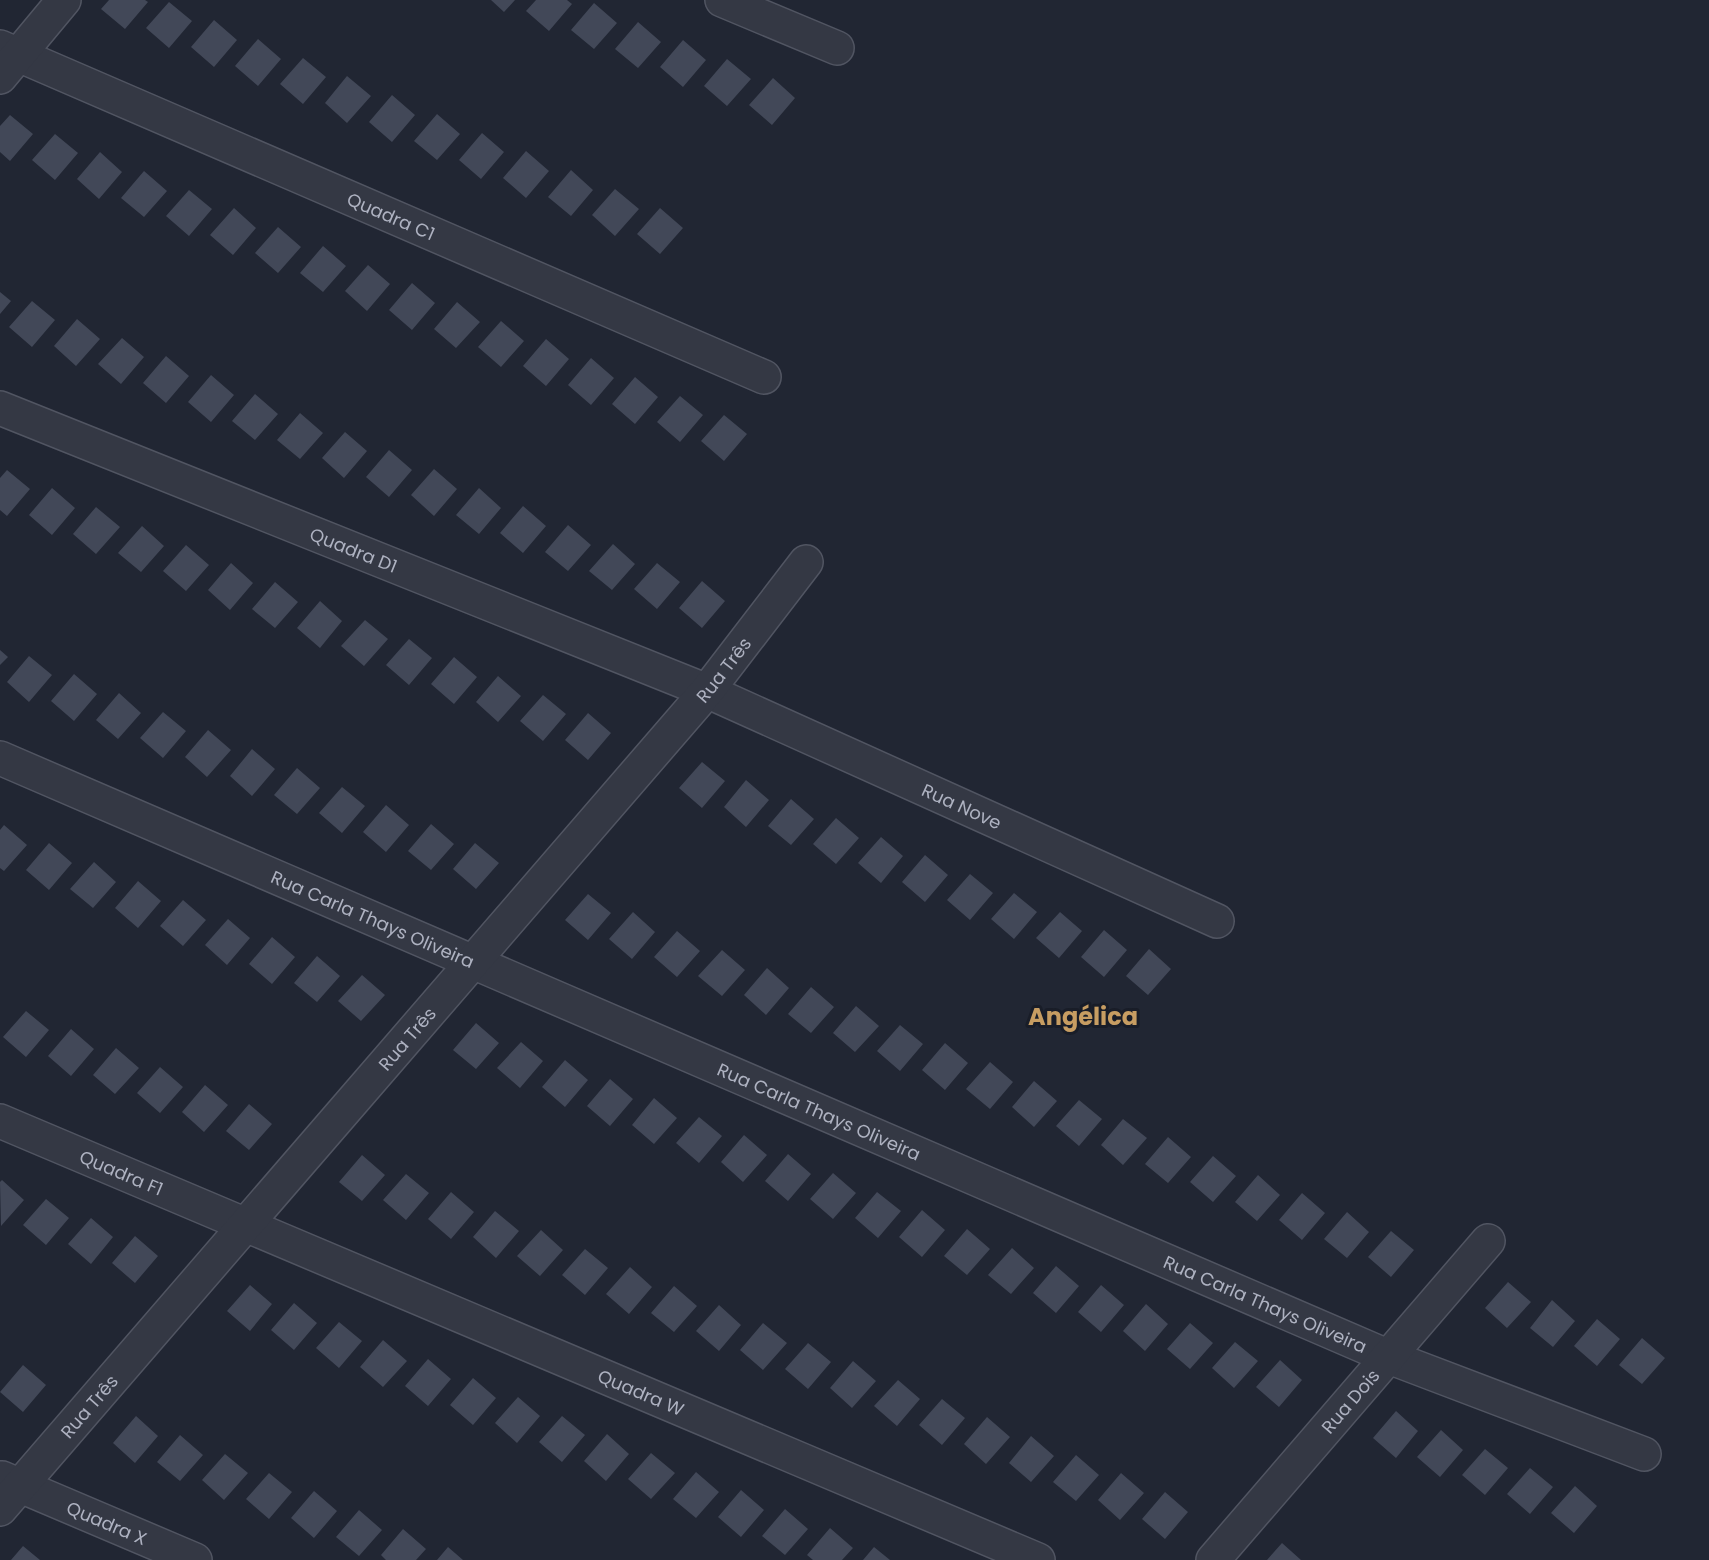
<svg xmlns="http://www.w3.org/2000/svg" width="1709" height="1560" viewBox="0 0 1709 1560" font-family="Poppins,sans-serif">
<rect width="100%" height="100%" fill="#212633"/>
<path fill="#424858" d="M 109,0 L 145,0 L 148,2 L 125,29 L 101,9 Z
M 491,0 L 515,0 L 504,12 Z
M 536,0 L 567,0 L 572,4 L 549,31 L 526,11 Z
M 169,2 L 192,21 L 169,48 L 146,28 Z
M 594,3 L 617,23 L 594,49 L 571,30 Z
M 214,20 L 237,40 L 214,67 L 191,47 Z
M 638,22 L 661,42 L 638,68 L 615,49 Z
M 258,39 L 281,59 L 258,86 L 235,66 Z
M 683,40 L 706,60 L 683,87 L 660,67 Z
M 303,58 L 326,77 L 303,104 L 280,84 Z
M 727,59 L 751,79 L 727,106 L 704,86 Z
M 347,76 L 371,96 L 347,123 L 325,103 Z
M 773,78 L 795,98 L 772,125 L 749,105 Z
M 392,95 L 415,115 L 392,142 L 369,122 Z
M 437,114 L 460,134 L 437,160 L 414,141 Z
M 10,115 L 33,134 L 10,161 L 0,152 L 0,126 Z
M 482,133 L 504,152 L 481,179 L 459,160 Z
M 55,134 L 78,153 L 55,180 L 32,160 Z
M 526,151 L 549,171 L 526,198 L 503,178 Z
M 100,152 L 122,172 L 99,199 L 77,179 Z
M 571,170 L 593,190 L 571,216 L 548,197 Z
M 144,171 L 167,191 L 144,217 L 121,198 Z
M 615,189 L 639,209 L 615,236 L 592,215 Z
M 189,190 L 212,209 L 189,236 L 166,216 Z
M 234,208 L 256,228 L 233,255 L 210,235 Z
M 660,208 L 683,228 L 660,254 L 637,234 Z
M 278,227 L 301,247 L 278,273 L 255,253 Z
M 323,246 L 346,266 L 323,292 L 300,273 Z
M 368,265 L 390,284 L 367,311 L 345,291 Z
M 412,283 L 435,303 L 412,330 L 389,310 Z
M 0,292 L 11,301 L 0,314 Z
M 32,301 L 55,320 L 32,347 L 9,327 Z
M 457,302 L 480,322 L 456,348 L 434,329 Z
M 77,319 L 100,339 L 76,366 L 54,346 Z
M 501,321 L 524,341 L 501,367 L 478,347 Z
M 122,338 L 144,357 L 121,384 L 98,364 Z
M 546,339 L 569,359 L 546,386 L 523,366 Z
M 166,356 L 189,376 L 166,403 L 143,383 Z
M 591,358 L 614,378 L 591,405 L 568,385 Z
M 211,375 L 234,395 L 211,422 L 188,402 Z
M 635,377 L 658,397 L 635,424 L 612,404 Z
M 255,394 L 278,414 L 255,440 L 232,421 Z
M 680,396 L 703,415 L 680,442 L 657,422 Z
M 300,413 L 323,433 L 300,459 L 277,440 Z
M 724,415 L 747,434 L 724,461 L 701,441 Z
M 345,432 L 367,451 L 344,478 L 322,458 Z
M 389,450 L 412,470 L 389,497 L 366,477 Z
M 434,469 L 457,489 L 434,516 L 411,495 Z
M 7,470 L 30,489 L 7,516 L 0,510 L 0,478 Z
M 52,488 L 75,508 L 52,535 L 29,515 Z
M 479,488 L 501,508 L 479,534 L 456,515 Z
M 523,506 L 546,526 L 523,553 L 500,533 Z
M 96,507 L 120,527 L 96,554 L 73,534 Z
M 568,525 L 591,545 L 568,571 L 545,552 Z
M 142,526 L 164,546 L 141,572 L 118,553 Z
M 613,544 L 635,564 L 612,590 L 589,571 Z
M 186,545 L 209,565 L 186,591 L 163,571 Z
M 231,563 L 253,583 L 230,610 L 208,590 Z
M 657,563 L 680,582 L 657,609 L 634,589 Z
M 702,581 L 725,601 L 702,628 L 679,608 Z
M 275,582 L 298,602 L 275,628 L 252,609 Z
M 320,601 L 342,621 L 320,648 L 297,628 Z
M 365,620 L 388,639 L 364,666 L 341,646 Z
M 409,639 L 432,658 L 409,685 L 386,665 Z
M 0,650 L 8,657 L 0,665 Z
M 29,656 L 52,675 L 29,702 L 7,682 Z
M 454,657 L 477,677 L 454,704 L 431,684 Z
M 74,674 L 97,694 L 74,721 L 51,701 Z
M 498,676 L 521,696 L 498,722 L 476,702 Z
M 119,693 L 141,713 L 118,739 L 96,720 Z
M 543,695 L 566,714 L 543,741 L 520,721 Z
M 163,712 L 186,731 L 163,758 L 140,738 Z
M 588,713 L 611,733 L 588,760 L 565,740 Z
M 208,730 L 231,750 L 207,777 L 185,757 Z
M 252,749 L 275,769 L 252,796 L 230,776 Z
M 702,762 L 725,781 L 702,808 L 679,788 Z
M 297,768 L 320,788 L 297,814 L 274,795 Z
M 746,780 L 769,800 L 746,827 L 724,807 Z
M 342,787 L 365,806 L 342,833 L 319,813 Z
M 791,799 L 814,819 L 791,845 L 768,826 Z
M 386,805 L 409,825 L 386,852 L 363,832 Z
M 836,818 L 859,838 L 836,864 L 813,844 Z
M 431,824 L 454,844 L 431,870 L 408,851 Z
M 4,825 L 27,845 L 4,871 L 0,868 L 0,830 Z
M 881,837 L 903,856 L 881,883 L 858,863 Z
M 49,843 L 72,863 L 49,890 L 26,870 Z
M 475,843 L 499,863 L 476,889 L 453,869 Z
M 925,855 L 948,875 L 925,902 L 902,882 Z
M 94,862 L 116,882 L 93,908 L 70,889 Z
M 970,874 L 993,893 L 970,920 L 947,900 Z
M 138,881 L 161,901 L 138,928 L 115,908 Z
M 1014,893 L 1037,912 L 1014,939 L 991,919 Z
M 588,894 L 611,913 L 588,940 L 565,920 Z
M 183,900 L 206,920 L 183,946 L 160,926 Z
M 633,912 L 655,932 L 632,959 L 609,939 Z
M 1060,912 L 1082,931 L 1059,958 L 1036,938 Z
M 228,919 L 250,938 L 227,965 L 205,945 Z
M 1104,930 L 1127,950 L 1104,977 L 1081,957 Z
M 677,931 L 700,951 L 677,977 L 654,957 Z
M 272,937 L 295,957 L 272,984 L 249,964 Z
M 1149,949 L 1171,969 L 1148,995 L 1126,976 Z
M 722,950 L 745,970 L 722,996 L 698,976 Z
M 317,956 L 340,976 L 317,1002 L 294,983 Z
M 767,968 L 789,988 L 766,1015 L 744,995 Z
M 362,975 L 385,995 L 361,1021 L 338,1001 Z
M 811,987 L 834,1007 L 811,1033 L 788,1014 Z
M 856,1006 L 879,1026 L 855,1052 L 833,1033 Z
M 26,1011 L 49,1030 L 26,1057 L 3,1037 Z
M 476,1023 L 499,1043 L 476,1069 L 453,1050 Z
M 900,1025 L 923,1044 L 900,1071 L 877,1051 Z
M 71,1029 L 94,1049 L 71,1076 L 48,1056 Z
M 521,1042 L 543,1061 L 520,1088 L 497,1068 Z
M 945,1043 L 968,1063 L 945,1090 L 922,1070 Z
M 116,1048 L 139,1068 L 115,1094 L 93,1075 Z
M 565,1060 L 588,1080 L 565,1107 L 542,1087 Z
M 990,1062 L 1013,1082 L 990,1109 L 966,1089 Z
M 160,1067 L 183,1087 L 160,1113 L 137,1093 Z
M 610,1079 L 633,1099 L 610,1126 L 587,1106 Z
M 1034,1081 L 1057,1101 L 1034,1127 L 1012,1107 Z
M 205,1085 L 228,1105 L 204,1132 L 182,1112 Z
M 654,1098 L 677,1118 L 654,1144 L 632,1125 Z
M 1079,1100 L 1102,1119 L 1079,1146 L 1056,1126 Z
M 249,1104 L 272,1124 L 249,1150 L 226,1131 Z
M 699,1117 L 722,1136 L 699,1163 L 676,1143 Z
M 1123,1119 L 1147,1138 L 1123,1165 L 1101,1145 Z
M 744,1135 L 767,1155 L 743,1182 L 721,1162 Z
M 1168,1137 L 1191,1157 L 1168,1183 L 1145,1164 Z
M 788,1154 L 811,1174 L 788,1201 L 765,1181 Z
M 362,1155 L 385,1175 L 362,1201 L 339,1182 Z
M 1213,1156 L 1236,1176 L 1213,1202 L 1190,1182 Z
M 833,1173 L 856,1193 L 833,1219 L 810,1199 Z
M 406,1174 L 429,1193 L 406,1220 L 383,1200 Z
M 1258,1175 L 1280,1195 L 1257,1221 L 1235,1202 Z
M 2,1180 L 24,1200 L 1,1226 L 0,1182 Z
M 451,1192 L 474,1212 L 451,1239 L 428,1219 Z
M 877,1192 L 901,1211 L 878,1238 L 855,1218 Z
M 1302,1193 L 1325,1213 L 1302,1240 L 1279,1220 Z
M 46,1199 L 69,1218 L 46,1245 L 23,1225 Z
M 922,1210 L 945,1230 L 922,1257 L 899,1237 Z
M 495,1211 L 519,1231 L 496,1258 L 473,1237 Z
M 1347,1212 L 1369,1232 L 1347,1258 L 1324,1239 Z
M 91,1218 L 113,1237 L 91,1264 L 68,1244 Z
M 967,1229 L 990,1249 L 967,1275 L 944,1256 Z
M 541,1230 L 563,1250 L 540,1276 L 517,1256 Z
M 1391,1231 L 1414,1250 L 1391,1277 L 1368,1257 Z
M 135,1236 L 158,1256 L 135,1283 L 112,1263 Z
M 1012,1248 L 1034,1268 L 1011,1294 L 988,1275 Z
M 585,1249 L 608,1268 L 585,1295 L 562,1275 Z
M 1056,1266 L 1079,1286 L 1056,1313 L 1033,1293 Z
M 630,1267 L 652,1287 L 629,1314 L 606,1294 Z
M 1508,1282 L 1531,1302 L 1507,1328 L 1485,1308 Z
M 250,1285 L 272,1304 L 250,1331 L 227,1311 Z
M 1101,1285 L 1124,1305 L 1101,1332 L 1078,1312 Z
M 674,1286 L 697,1306 L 674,1332 L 651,1313 Z
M 1552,1300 L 1575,1321 L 1553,1347 L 1530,1328 Z
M 294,1303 L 317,1323 L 294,1350 L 271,1330 Z
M 1146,1304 L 1168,1324 L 1145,1351 L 1123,1331 Z
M 719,1305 L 741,1325 L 719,1351 L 696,1331 Z
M 1597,1319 L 1620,1339 L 1597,1366 L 1574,1346 Z
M 339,1322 L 362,1341 L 339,1368 L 316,1348 Z
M 763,1323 L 787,1343 L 763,1370 L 740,1350 Z
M 1190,1323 L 1213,1343 L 1190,1369 L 1167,1349 Z
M 1642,1338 L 1665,1358 L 1642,1384 L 1619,1365 Z
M 383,1340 L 407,1361 L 383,1387 L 360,1367 Z
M 1235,1342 L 1258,1361 L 1234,1388 L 1212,1368 Z
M 808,1343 L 831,1362 L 808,1389 L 785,1369 Z
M 428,1359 L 451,1379 L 428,1406 L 405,1386 Z
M 1280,1360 L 1302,1380 L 1279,1407 L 1256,1387 Z
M 853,1361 L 876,1381 L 852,1408 L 830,1388 Z
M 23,1365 L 46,1385 L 23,1412 L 0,1392 Z
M 473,1378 L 496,1398 L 473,1425 L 450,1405 Z
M 898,1380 L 920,1399 L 897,1426 L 874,1406 Z
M 518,1397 L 540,1416 L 517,1443 L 495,1423 Z
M 942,1399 L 965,1418 L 942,1445 L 919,1425 Z
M 1396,1411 L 1418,1431 L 1396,1458 L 1373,1438 Z
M 136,1416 L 158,1436 L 135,1463 L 113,1443 Z
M 562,1416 L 585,1435 L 562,1462 L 539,1442 Z
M 987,1417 L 1010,1437 L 986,1464 L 964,1444 Z
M 1441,1430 L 1463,1450 L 1440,1477 L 1417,1457 Z
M 607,1434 L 629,1454 L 606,1481 L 584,1461 Z
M 180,1435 L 203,1455 L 180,1481 L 157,1462 Z
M 1031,1436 L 1054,1456 L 1031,1482 L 1009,1463 Z
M 1485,1449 L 1508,1468 L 1485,1495 L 1462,1475 Z
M 651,1453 L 675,1473 L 651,1499 L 628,1479 Z
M 225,1454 L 248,1473 L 224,1500 L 202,1480 Z
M 1076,1455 L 1099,1475 L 1076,1501 L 1053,1482 Z
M 1530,1468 L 1553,1487 L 1530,1514 L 1507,1494 Z
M 696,1472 L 719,1492 L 696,1518 L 673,1499 Z
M 269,1473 L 292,1492 L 269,1519 L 246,1499 Z
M 1121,1473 L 1144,1493 L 1120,1520 L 1098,1500 Z
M 1575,1486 L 1597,1506 L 1574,1533 L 1551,1513 Z
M 741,1490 L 764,1510 L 741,1537 L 718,1517 Z
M 314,1491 L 337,1511 L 314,1538 L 291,1518 Z
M 1165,1492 L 1188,1512 L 1165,1539 L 1142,1519 Z
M 785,1509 L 808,1529 L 785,1555 L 762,1536 Z
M 359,1510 L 382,1530 L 359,1556 L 336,1537 Z
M 830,1528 L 853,1548 L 842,1560 L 813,1560 L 807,1555 Z
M 403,1529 L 426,1549 L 416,1560 L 386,1560 L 381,1555 Z
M 1282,1543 L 1301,1560 L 1267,1560 Z
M 23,1546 L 40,1560 L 11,1560 Z
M 448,1547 L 463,1560 L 437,1560 Z
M 874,1547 L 890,1560 L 863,1560 Z"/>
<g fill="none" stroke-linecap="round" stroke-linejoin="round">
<g stroke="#515562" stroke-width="36">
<g id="minor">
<path d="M 722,0 L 837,48"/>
<path id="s1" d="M 0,47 L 764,377"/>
<path d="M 0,77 L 64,0"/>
<path id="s2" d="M 0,408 L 707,691 L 1217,921"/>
<path id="s3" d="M 0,758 L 1389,1357 L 1644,1454"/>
<path id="s4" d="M 0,1121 L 1038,1560"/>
<path id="s5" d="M 2,1478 L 195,1560"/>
<path id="s6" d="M 0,1509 L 707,691 L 806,562"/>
<path id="s7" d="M 1213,1560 L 1488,1241"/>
</g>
</g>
<use href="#minor" stroke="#343844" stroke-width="33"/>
</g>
<g text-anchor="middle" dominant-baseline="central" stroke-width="6" stroke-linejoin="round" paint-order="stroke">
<g font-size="18" fill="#aeb2c1" stroke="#191d28">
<text stroke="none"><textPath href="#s1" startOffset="426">Quadra C1</textPath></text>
<text stroke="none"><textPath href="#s2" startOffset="381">Quadra D1</textPath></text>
<text stroke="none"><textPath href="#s6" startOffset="1108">Rua Três</textPath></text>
<text stroke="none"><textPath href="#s2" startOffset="1041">Rua Nove</textPath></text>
<text stroke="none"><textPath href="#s3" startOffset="406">Rua Carla Thays Oliveira</textPath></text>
<text stroke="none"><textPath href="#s6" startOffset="622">Rua Três</textPath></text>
<text stroke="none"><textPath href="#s3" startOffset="892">Rua Carla Thays Oliveira</textPath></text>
<text stroke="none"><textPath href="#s4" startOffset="132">Quadra F1</textPath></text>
<text stroke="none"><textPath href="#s3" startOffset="1378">Rua Carla Thays Oliveira</textPath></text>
<text stroke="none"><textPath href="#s4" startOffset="696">Quadra W</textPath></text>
<text stroke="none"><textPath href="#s7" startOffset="210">Rua Dois</textPath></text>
<text stroke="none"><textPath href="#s6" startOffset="136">Rua Três</textPath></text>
<text stroke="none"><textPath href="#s5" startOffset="114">Quadra X</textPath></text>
</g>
<g font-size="24" font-weight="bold" fill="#c79d62" stroke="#191d28">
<text x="1083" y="1016">Angélica</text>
</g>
</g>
</svg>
